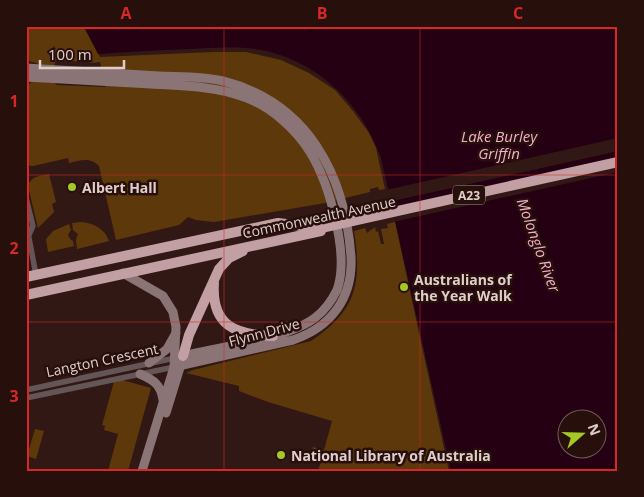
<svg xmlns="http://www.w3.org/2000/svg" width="644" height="497" viewBox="0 0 644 497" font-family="'Open Sans',sans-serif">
<rect width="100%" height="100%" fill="#321815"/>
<path fill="#5d380a" d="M 26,26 L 83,26 L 100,57 L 213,52 L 246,52 L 281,60 L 309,73 L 335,90 L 353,111 L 369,133 L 376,148 L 385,189 L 379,190 L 378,187 L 370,189 L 370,192 L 325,203 L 214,222 L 196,220 L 188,217 L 179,225 L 116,240 L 99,166 C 90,157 81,160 69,163 L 68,158 L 33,166 L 26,165 L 26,84 L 30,84 L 31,81 L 54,83 L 57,85 L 106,87 L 100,62 L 91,63 L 87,60 L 83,62 L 56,60 L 54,66 L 48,67 L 26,60 Z
M 49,174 L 56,202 L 52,204 L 54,212 L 38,228 L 28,186 C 31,176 40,176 49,174 Z
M 81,222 C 94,223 105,229 109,241 L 77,249 L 76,240 L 78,234 L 73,230 L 72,223 Z
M 395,222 L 449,471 L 318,471 L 321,461 L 310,458 L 313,447 L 324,450 L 332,421 L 268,402 L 239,391 L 239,386 L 186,373 L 193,370 L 311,341 C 357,310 362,283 354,231 L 365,228 L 367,233 L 375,227 L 376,232 L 378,231 L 381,244 L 384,244 L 381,229 L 388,228 L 387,224 Z
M 69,224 L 71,230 L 68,235 L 70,239 L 73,241 L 74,246 L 48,252 L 46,239 L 53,231 Z
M 115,378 L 151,388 L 128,471 L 108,471 L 118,434 L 104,430 L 105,426 L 102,425 Z
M 35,429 L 44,431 L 36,459 L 27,456 Z"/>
<path fill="#250013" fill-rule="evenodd" d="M 84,26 L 618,26 L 618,471 L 451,471 L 381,158 C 361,102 315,58 255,49 C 233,46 211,48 190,49 C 159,50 129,52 98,54 ZM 566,420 L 596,420 L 596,450 L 566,450 Z"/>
<path fill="#321815" d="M 618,138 L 618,151 L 388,202 L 386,190 Z
M 618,160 L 618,172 L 393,222 L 390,210 Z"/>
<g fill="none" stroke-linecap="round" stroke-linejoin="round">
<path stroke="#645657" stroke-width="5.5" d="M 26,198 L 33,226 L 29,235
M 26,222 L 36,275
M 26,390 L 175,358
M 26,398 L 174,367"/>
<path stroke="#8a7476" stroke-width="9" d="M 26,68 C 70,71 114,73 159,76 C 179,77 202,76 223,81 C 308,103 345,174 351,257 C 353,298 331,327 293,340 L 174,367
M 26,77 C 68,79 109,82 151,84 C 182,86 215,86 244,97 C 270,106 296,129 310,152 C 329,183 350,255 337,290 C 332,300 325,310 316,317 C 288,340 213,347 175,358
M 123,273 L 163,296 L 173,312 L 176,327 L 174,367 L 142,471
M 149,363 L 167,349 L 176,333
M 140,374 C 154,380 161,385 163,400
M 166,413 L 182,361"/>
<path stroke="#c29fa3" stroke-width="10" d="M 26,277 L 278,223 L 319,228
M 214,283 C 211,326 236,335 273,336
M 26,295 L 321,231
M 183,356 L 189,335 L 219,269 L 229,258 L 243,251"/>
<path stroke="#c29fa3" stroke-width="10" d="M 321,228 L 618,162"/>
</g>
<path fill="none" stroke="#d62828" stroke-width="1" stroke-opacity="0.55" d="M 224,26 L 224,471M 420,26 L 420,471M 26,175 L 618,175M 26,322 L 618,322"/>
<g fill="#a4c824" stroke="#270f0c" stroke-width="2">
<circle cx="72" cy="187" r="5"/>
<circle cx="404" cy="287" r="5"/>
<circle cx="281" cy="455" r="5"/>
</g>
<g text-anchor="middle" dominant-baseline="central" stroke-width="5" stroke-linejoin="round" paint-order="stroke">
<rect fill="#270f0c" stroke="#a99592" stroke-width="1" x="453" y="185.5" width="32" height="19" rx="4"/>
<g font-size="12" font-weight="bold" fill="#e1cecb">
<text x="469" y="195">A23</text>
</g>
<g font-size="14" font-weight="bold" fill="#e1cecb" stroke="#270f0c" text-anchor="start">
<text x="82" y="187">Albert Hall</text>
<text x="414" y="279">Australians of<tspan x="414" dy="16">the Year Walk</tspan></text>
<text x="291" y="455">National Library of Australia</text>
</g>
<g font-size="14" fill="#e1cecb" stroke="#270f0c">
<text transform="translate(319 217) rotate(-12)">Commonwealth Avenue</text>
<text transform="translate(264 332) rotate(-15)">Flynn Drive</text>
<text transform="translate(102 360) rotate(-12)">Langton Crescent</text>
</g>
<g font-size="15" font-style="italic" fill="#f4aecb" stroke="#270f0c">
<text x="499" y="136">Lake Burley<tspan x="499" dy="17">Griffin</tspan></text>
<text transform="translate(539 245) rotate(70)">Molonglo River</text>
</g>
</g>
<rect width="644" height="497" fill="none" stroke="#270f0c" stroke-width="55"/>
<g transform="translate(582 434) rotate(70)"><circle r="24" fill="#270f0c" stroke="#715b58"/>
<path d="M0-4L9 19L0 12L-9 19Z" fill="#a4c824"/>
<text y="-8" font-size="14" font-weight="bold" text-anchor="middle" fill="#e1cecb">N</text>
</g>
<path d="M40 60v8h84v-8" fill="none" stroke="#e1cecb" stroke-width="2.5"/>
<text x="48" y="60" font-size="15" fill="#e1cecb" stroke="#270f0c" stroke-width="4" paint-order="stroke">100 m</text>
<rect x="28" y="28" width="588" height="442" fill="none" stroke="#d62828" stroke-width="2"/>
<g font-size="16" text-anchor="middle" font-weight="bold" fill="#d62828">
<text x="126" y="19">A</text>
<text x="322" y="19">B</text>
<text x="518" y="19">C</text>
<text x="14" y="107">1</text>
<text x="14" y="254">2</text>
<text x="14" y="402">3</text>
</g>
</svg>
